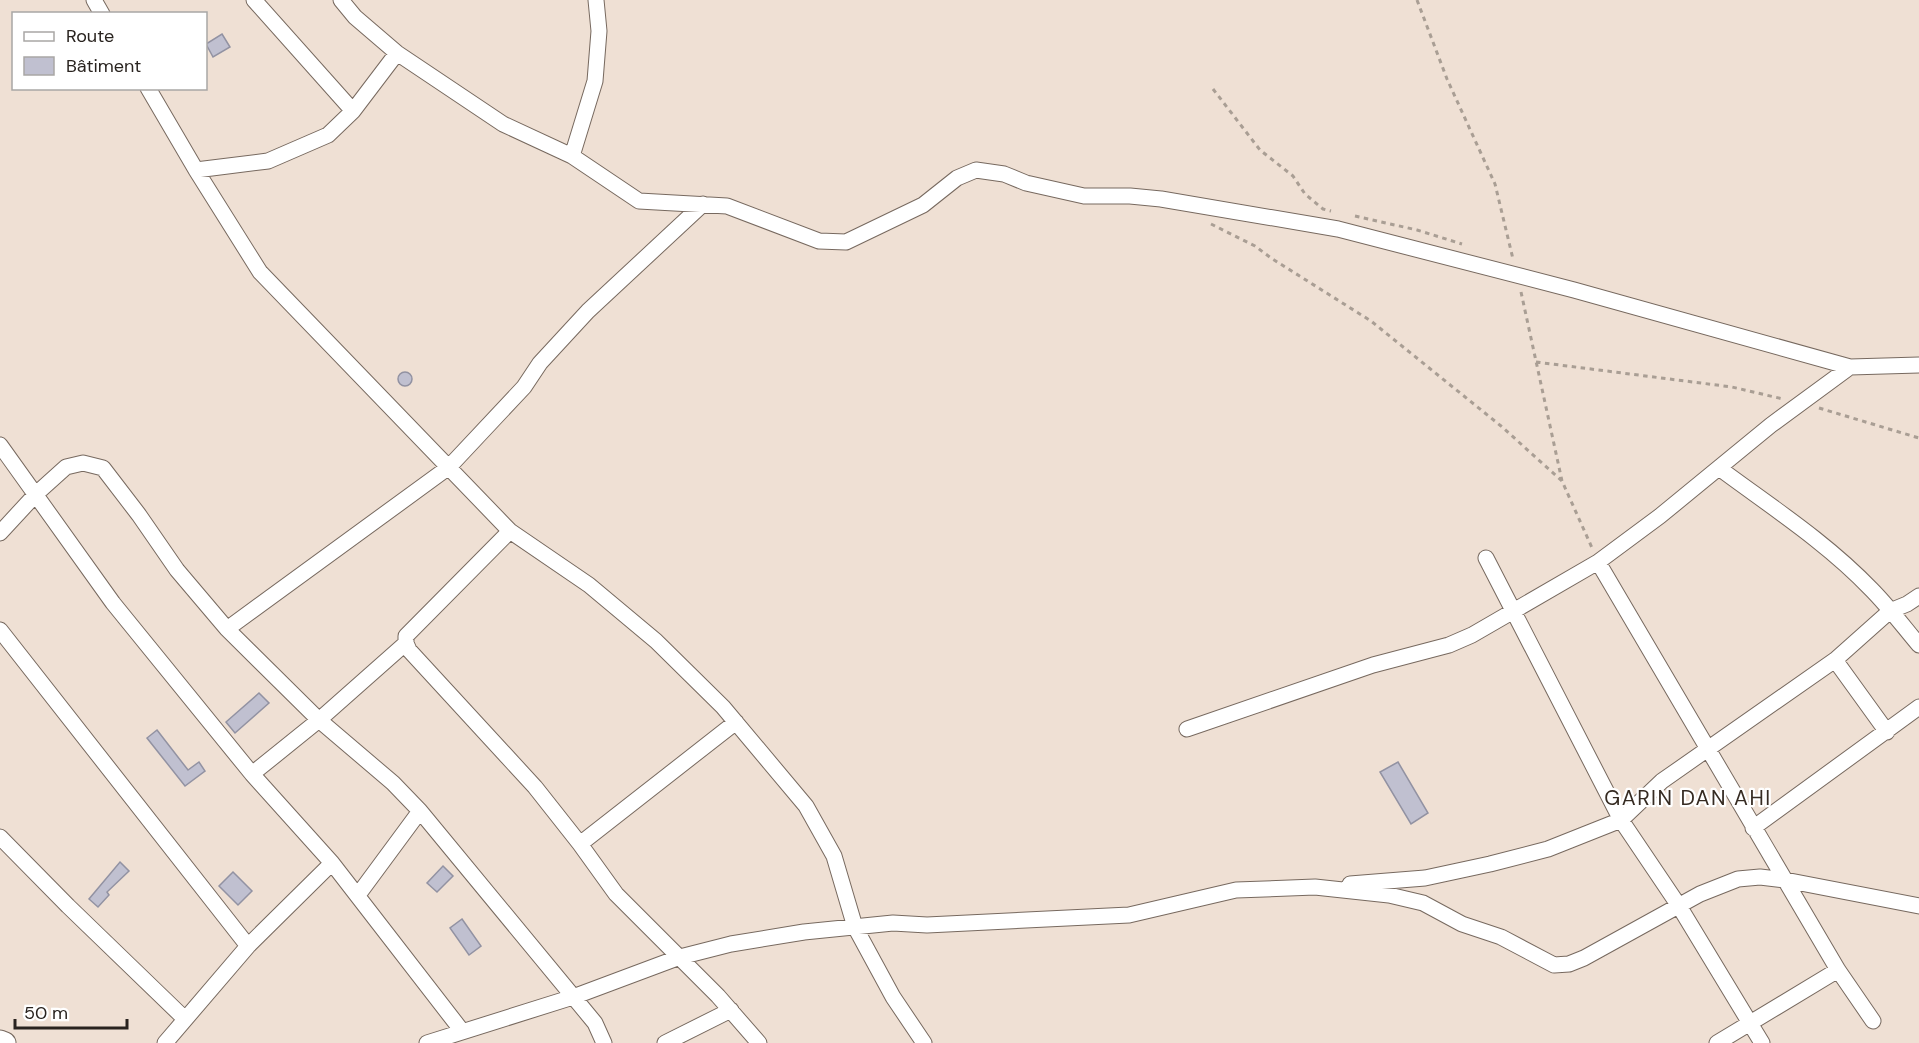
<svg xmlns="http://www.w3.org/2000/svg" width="1919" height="1043" viewBox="0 0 1919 1043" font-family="'DM Sans',sans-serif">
<rect width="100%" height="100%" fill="#efe0d4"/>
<path fill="#c0c0d0" stroke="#9292a2" stroke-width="1.5" d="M 222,34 L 230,47 L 213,57 L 206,44 Z
M398 379a7 7 0 1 1 14 0a7 7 0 1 1-14 0Z
M 259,693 L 269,703 L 235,733 L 226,722 Z
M 157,730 L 188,770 L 199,762 L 205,771 L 185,786 L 147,738 Z
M 1398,762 L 1428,813 L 1411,824 L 1380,772 Z
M 120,862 L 129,871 L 107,892 L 109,895 L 98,907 L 89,899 Z
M 443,866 L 453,876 L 437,892 L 427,883 Z
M 233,872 L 252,891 L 238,905 L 219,886 Z
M 462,919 L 481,946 L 469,955 L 450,928 Z"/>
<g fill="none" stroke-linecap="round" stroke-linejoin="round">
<g stroke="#77695f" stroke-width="17">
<path id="minor" d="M 94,0 L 102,14
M 254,0 L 353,111
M 341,0 L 355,17 L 397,53 L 503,124 L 572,156 L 639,201 L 727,206 L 819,241 L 846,242 L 923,205 L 957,178 L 976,170 L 1004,174 L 1026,183 L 1084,196 L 1130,196 L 1161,199 L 1338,229 L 1574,290 L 1850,367 L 1919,365
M 148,88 L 196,170 L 260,272 L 510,531
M 572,156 L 595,81 L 599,31 L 596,0
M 196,170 L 268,161 L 328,135 L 353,111 L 397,53
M 0,445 L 113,603 L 252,774 L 332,863 L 462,1031
M 1719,468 C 1770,506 1826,542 1871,589 C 1888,606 1903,626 1919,645
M 0,533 L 36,494 L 66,467 L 83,463 L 103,468 L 139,515 L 177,570 L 227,629 L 319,720 L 393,783 L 420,811 L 595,1023 L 604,1043
M 1486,558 L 1621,820 L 1679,906 L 1762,1043
M 1598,562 L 1838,970 L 1873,1021
M 227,629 L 449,467 L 524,387 L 540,363 L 588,311 L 703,204
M 0,630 L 248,946
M 1835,660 L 1887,732
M 1187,729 L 1373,665 L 1449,645 L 1472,635 L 1598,562 L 1660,516 L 1771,425 L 1850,367
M 252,774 L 319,720 L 406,643
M 1753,828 L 1919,707
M 0,837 L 68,906 L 185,1019
M 580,844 L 736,722
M 1350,884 L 1425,878 L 1490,864 L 1548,849 L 1621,820 L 1662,781 L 1835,660 L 1890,611 L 1907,604 L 1919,596
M 358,895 L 420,811
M 165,1043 L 248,946 L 332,863
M 427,1043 L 573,997 L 680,957 L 731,944 L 804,932 L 893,923 L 927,925 L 1129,915 L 1236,890 L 1315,887 L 1389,895 L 1423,903 L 1462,924 L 1501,937 L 1554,965 L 1569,964 L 1584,958 L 1700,894 L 1738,879 L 1760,877 L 1785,880 L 1919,906
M 665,1043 L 731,1010
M 759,1043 L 718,996 L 616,894 L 580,844 L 535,787 L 409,650 L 406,643 L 406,636 L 510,531 L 589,585 L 656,641 L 723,707 L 806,806 L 834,856 L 855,927 L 893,997 L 924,1043
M 1717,1043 L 1838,970"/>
</g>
<g stroke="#77695f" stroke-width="23">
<path id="highway" d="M 0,1041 L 5,1043"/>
</g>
<path stroke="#a99e94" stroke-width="3" stroke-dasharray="4.5 4.5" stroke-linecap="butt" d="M 1417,0 L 1447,79 L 1495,184 L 1513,259
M 1213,89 L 1260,150 L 1293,176 L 1305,194 L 1323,209 L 1331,211
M 1355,216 L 1417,230 L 1462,244
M 1211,224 L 1255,246 L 1271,258 L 1371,321 L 1501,426 L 1562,481
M 1521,292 L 1562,481 L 1593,550
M 1536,362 L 1732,387 L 1783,399
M 1819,408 L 1919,438"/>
<use href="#minor" stroke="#fff" stroke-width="15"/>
<use href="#highway" stroke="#fff" stroke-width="21"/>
</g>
<g text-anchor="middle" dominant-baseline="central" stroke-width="4.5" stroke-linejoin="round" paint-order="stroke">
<g font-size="21" letter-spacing="1.5" fill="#362b22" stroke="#fff">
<text x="1688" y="798">GARIN DAN AHI</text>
</g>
</g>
<rect x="12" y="12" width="195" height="78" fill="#ffffff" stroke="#a9a7a5" stroke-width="1.5"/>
<rect x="24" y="32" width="30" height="9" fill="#ffffff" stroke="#a9a7a5" stroke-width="1.5"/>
<text x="66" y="42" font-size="18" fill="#29231f">Route</text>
<rect x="24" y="57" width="30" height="18" fill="#c0c0d0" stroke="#a9a7a5" stroke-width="1.5"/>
<text x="66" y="72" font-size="18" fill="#29231f">Bâtiment</text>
<path d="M15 1019v9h112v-9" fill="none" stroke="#29231f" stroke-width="3"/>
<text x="24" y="1019" font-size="18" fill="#29231f" stroke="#ffffff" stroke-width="4.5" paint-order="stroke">50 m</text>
</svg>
